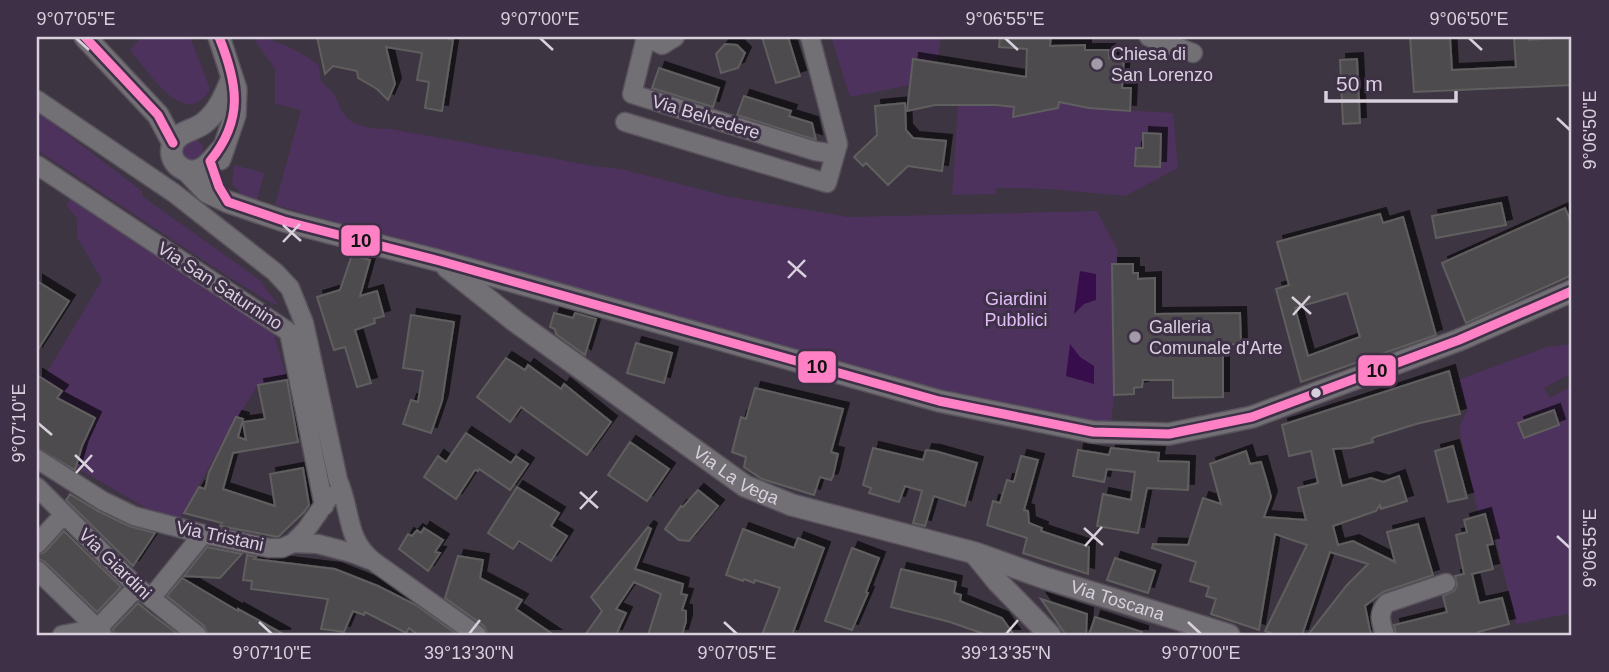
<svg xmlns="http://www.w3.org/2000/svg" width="1609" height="672" viewBox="0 0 1609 672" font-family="Helvetica,sans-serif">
<defs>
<filter id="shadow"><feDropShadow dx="6" dy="-6" stdDeviation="0" flood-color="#0009"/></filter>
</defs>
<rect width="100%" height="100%" fill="#3d3541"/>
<path fill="#4d325d" d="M 141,37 L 190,37 L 210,89 C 185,132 149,72 130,50 Z
M 252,37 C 272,37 304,52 319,66 L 321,82 C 336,94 333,93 341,109 C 349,128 374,129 391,129 L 594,166 L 621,169 L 730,197 L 848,217 L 1097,211 L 1118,251 L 1117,264 L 1112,265 L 1114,395 L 1111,425 L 944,394 L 275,205 L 301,110 L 275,104 L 275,69 Z
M 831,37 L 941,37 L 935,80 L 850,97 Z
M 1060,92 L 1065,103 L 1090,108 L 1173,113 L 1178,168 L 1125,196 L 1050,189 L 996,188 L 996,194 L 952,195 L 958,105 L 1014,107 L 1014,117 L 1058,108 Z
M 37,113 L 47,119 L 142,191 L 142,196 L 260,280 L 279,306 L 266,300 L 224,274 L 37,150 Z
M181 150a11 11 0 1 1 22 0a11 11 0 1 1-22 0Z
M 234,165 L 264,173 L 257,201 L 239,193 L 239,190 L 232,185 Z
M 70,198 L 97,214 L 274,334 L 287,380 L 258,385 L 227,434 L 184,513 L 179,519 L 144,507 L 76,467 L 83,445 L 77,442 L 87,435 L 95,418 L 57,398 L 61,391 L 43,379 L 102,280 L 77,237 L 77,218 L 66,206 Z
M 1572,344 L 1572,373 L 1544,388 L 1550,398 L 1572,386 L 1572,613 L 1516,624 L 1489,511 L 1478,513 L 1459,428 L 1467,410 L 1458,380 L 1547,347 Z"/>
<path fill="#380d4b" d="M 1080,271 L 1096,274 L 1096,300 L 1084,304 L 1074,314 Z
M 1070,344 L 1080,357 L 1094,366 L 1094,384 L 1066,376 Z"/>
<path fill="#4e4c4d" stroke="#605e5e" stroke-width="2" fill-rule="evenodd" filter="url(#shadow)" d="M 317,37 L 449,37 L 449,39 L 453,40 L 442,111 L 425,108 L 429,82 L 417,80 L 422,53 L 386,47 L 395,84 L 388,100 L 377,89 L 358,78 L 357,71 L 333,66 L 325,74 Z
M 762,37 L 788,37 L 800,76 L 776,83 Z
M 1000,37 L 1051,37 L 1050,46 L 1085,45 L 1085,50 L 1109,50 L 1109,58 L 1124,58 L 1122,88 L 1131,88 L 1130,111 L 1089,108 L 1059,102 L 1058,108 L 1013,117 L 1014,107 L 996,105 L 935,105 L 907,111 L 913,59 L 1026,77 L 1027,49 L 999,47 Z
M 1410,37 L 1450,37 L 1452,70 L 1516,67 L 1514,37 L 1529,37 L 1529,40 L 1572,37 L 1572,85 L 1414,92 Z
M 725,44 L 737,45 L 745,53 L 738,68 L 721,73 L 716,54 Z
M 1357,59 L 1360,123 L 1343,124 L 1340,60 Z
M 659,68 L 719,88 L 713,107 L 652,88 Z
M 744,96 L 791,111 L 789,116 L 812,123 L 816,140 L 737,115 Z
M 905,103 L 906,130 L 913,138 L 946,141 L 942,171 L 908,166 L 888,185 L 866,163 L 863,166 L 854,157 L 877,135 L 875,106 Z
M 1143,133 L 1161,134 L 1160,167 L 1135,166 L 1136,148 L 1143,148 Z
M 1501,203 L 1506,225 L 1436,238 L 1432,216 Z
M 1565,208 L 1572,225 L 1572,275 L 1466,323 L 1442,263 Z
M 1380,214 L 1383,223 L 1403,217 L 1436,335 L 1301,382 L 1276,289 L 1289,285 L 1277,242 ZM 1347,293 L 1360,337 L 1308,356 L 1295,308 Z
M 352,255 L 370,260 L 360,296 L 377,291 L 384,316 L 374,319 L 375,323 L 355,330 L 371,383 L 357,387 L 345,347 L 334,350 L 317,297 L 340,290 Z
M 1112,264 L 1133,264 L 1133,273 L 1138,273 L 1138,279 L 1155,278 L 1155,314 L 1240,313 L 1241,344 L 1223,345 L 1223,397 L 1173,398 L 1173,380 L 1143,380 L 1142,387 L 1134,388 L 1134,394 L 1114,395 Z
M 37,281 L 69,301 L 37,351 Z
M 554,313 L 573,318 L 575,313 L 596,319 L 585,355 L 556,334 L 555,329 L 550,327 Z
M 411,315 L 454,322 L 442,401 L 431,433 L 403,424 L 411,400 L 418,402 L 423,371 L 403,368 Z
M 636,343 L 672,353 L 664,383 L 627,373 Z
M 506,358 L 525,370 L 528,365 L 561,389 L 564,384 L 611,422 L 587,455 L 521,407 L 510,422 L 477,397 Z
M 1449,371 L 1460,414 L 1416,424 L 1375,437 L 1372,439 L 1373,442 L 1351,448 L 1333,449 L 1342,486 L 1371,478 L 1383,482 L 1399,476 L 1407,501 L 1381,509 L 1380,505 L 1376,511 L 1333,526 L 1338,545 L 1353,541 L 1395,562 L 1387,532 L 1418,524 L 1433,575 L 1383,592 L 1365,606 L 1371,635 L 1308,635 L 1347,585 L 1368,564 L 1330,552 L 1302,635 L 1277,635 L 1265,631 L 1307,545 L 1275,534 L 1259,630 L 1211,614 L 1216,599 L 1206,596 L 1209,587 L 1190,581 L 1196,562 L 1152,548 L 1153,544 L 1188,545 L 1203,498 L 1221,504 L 1210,464 L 1246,451 L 1250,464 L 1261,462 L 1267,482 L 1271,497 L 1264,517 L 1306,520 L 1298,488 L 1318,483 L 1311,451 L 1289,456 L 1282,425 Z
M 37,375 L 62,391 L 57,398 L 95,418 L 82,446 L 75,470 L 37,448 Z
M 287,380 L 298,442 L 233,453 L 223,489 L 275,506 L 270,474 L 303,468 L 309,505 L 304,512 L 278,537 L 220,526 L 222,523 L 184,513 L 199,487 L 205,489 L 209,472 L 236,417 L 243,419 L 238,437 L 246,440 L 243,422 L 265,419 L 258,385 Z
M 755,388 L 843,409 L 831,452 L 838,454 L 833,476 L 831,480 L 820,477 L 814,495 L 762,479 L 744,467 L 746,457 L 732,452 L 741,417 L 746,419 Z
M 1554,410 L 1559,425 L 1524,438 L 1518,423 Z
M 466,433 L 511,463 L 516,456 L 528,464 L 510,490 L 479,469 L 478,471 L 475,470 L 456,499 L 424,477 L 438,456 L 446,462 Z
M 630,442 L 669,469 L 647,501 L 608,475 Z
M 1453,446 L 1467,498 L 1448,502 L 1435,451 Z
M 873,448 L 923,460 L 926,450 L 935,451 L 977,463 L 965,506 L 934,496 L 925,526 L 913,523 L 922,491 L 905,486 L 899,502 L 869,493 L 871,488 L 863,485 Z
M 1111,448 L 1159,453 L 1158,461 L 1189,462 L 1188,490 L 1147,488 L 1138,533 L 1097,526 L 1103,494 L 1131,500 L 1135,472 L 1107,469 L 1104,482 L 1073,476 L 1078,450 L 1109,455 Z
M 1021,456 L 1038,460 L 1024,510 L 1028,511 L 1029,523 L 1042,528 L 1041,531 L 1089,547 L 1088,574 L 1023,553 L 1027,538 L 987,525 L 993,501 L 1000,503 L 1007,480 L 1014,482 Z
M 517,487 L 559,513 L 551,526 L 567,536 L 551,561 L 519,541 L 513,549 L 488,533 Z
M 698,490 L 718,506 L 689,541 L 679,540 L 665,529 L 681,506 L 683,507 Z
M 70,494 L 98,511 L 129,526 L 155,533 L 133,566 L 66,500 Z
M 1485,514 L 1493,544 L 1487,545 L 1493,569 L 1472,574 L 1479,603 L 1502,598 L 1509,624 L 1478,632 L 1479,635 L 1396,635 L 1394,625 L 1447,612 L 1443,596 L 1455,590 L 1457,585 L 1455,576 L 1464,574 L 1456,535 L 1467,532 L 1464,520 Z
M 648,527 L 651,529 L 635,569 L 683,584 L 681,594 L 687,595 L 682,610 L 686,611 L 686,621 L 682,635 L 648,635 L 661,594 L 634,582 L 616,609 L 626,613 L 616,635 L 585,635 L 602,611 L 591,597 Z
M 424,528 L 443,540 L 435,552 L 440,553 L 428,571 L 399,549 L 408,534 L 412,536 L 417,530 L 421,533 Z
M 743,529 L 794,548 L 798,538 L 824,548 L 792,635 L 762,635 L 780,588 L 755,580 L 754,583 L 744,579 L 743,581 L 726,575 Z
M 64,531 L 121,587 L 97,612 L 45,562 L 37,558 L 37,555 L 45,552 Z
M 207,547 L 242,554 L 220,578 L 184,576 Z
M 852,548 L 879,558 L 866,592 L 868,593 L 852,630 L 825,621 Z
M 247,555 L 256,557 L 254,559 L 335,569 L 378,586 L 416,605 L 458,635 L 418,635 L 409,628 L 406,633 L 365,612 L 364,615 L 353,611 L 344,632 L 321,629 L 328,599 L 251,589 L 252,581 L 243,580 Z
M 458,556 L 483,560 L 480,578 L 522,600 L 516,609 L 554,635 L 488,635 L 484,626 L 445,598 Z
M 1115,558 L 1155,571 L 1148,593 L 1107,580 Z
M 901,569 L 956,582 L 954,593 L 961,595 L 960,601 L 1002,618 L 1014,635 L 987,635 L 950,622 L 891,607 Z
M 182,578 L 238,611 L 238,609 L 285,635 L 208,635 L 204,626 L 167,596 Z
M 1041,599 L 1087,614 L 1086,635 L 1066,635 Z
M 138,603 L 150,613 L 179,635 L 114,635 L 113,629 Z
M 1095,617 L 1142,632 L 1142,635 L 1089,635 Z"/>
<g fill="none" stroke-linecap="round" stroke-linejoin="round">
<g stroke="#58525c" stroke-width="21">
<path id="minor" d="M 646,37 L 632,94 L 815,151 L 828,153 L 836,150
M 647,37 L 662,45 L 675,37
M 1149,37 L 1193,53
M 37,100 L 174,193 L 275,272 L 290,288 L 304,323 L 338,480 C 352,512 345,538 373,561
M 625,122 L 827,183 L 838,144 L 810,37
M 37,165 L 289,332 L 324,506
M 37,459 L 103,501 L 134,516 L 203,534 L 269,548 L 282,548 L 293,543 L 318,544 L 352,553 L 373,561 L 477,635
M 37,487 L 137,587 L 197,635
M 293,543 L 306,530 L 330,496
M 37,544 L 64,514
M 37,570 L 102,633
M 151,598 L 203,534
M 62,635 L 98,628 L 137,587
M 1385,635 C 1381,622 1377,614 1387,603 L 1446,583"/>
</g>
<g stroke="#58525c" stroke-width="24">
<g id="tertiary">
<path d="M 85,37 L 158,115 L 173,143"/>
<path d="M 219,37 L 236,89 L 235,115 L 220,159"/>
<path d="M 224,147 C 217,153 210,165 201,169 C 185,177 166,161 173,144 C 178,131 194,131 204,123 C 219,111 225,95 232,78"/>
<path d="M 187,171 L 207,192 L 228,202 L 284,221 L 440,261 L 939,401 L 1093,432 L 1169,434 L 1252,417 L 1459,340 L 1572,291"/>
<path id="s1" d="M 447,267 L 515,321 L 745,486 L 792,505 L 975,553 L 1045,578 L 1229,635"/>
<path d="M 976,555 L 998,582 L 1050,635"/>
</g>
</g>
<use href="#minor" stroke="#737075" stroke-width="18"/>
<use href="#tertiary" stroke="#737075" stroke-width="21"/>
<g stroke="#3e3046" stroke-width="14">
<path id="bus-1" d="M 85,37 L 158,115 L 173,143
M 219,37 C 238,84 244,120 210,161 L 219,187 L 228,202 L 284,221 L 440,261 L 939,401 L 1093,432 L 1169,434 L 1252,417 L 1459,340 L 1572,291"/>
</g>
<use href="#bus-1" stroke="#ff80c5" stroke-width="9"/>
</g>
<path fill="none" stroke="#d9d0de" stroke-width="2.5" d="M 76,38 L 89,50M 540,38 L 553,50M 1005,38 L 1018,50M 1469,38 L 1482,50M 1557,118 L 1570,130M 283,225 L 301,241M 283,242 L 300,224M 788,261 L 806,277M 788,278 L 805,260M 1292,297 L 1311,314M 1293,315 L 1310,296M 38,423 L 52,435M 75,455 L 93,472M 76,473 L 92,455M 580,492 L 598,508M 580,509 L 597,491M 1084,528 L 1103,545M 1557,536 L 1570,548M 1085,546 L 1102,527M 259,622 L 272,634M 724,622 L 737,634M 1188,622 L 1201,634M 469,634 L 480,620M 1006,634 L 1018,620"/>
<g fill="#a29aa7" stroke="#3e3046" stroke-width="2.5">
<circle cx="1097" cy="64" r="7"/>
<circle cx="1135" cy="337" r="7"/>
</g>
<circle fill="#d9d0de" stroke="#3e3046" stroke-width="2.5" cx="1316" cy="393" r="6"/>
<g text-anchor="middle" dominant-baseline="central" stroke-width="6" stroke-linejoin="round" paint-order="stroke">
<g font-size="18" fill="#d9d0de" stroke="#3e3046" text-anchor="start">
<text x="1111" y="54">Chiesa di<tspan x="1111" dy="21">San Lorenzo</tspan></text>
<text x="1149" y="327">Galleria<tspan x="1149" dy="21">Comunale d'Arte</tspan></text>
</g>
<g font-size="18" fill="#d9d0de" stroke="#3e3046">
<text transform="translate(706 117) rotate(17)">Via Belvedere</text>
<text transform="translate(220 286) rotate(33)">Via San Saturnino</text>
<text stroke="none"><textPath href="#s1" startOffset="357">Via La Vega</textPath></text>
<text transform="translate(220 536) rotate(12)">Via Tristani</text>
<text transform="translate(115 564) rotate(44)">Via Giardini</text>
<text stroke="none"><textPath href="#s1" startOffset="760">Via Toscana</textPath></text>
</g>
<g font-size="18" fill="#e1bdf7" stroke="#3e3046">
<text x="1016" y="299">Giardini<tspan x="1016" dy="21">Pubblici</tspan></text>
</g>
</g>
<g stroke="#3e3046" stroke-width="2.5">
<rect x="340" y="224" width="41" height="33" rx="7" fill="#ff80c5"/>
<rect x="797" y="350" width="40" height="34" rx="7" fill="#ff80c5"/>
<rect x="1357" y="354" width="40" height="33" rx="7" fill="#ff80c5"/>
</g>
<g font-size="19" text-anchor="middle" font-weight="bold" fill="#111">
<text x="361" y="247">10</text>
<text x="817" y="373">10</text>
<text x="1377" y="377">10</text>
</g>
<rect width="1609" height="672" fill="none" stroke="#3e3046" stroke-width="77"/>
<path d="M1326 91v10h130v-10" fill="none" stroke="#d9d0de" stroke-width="3.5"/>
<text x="1336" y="91" font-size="21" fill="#d9d0de" stroke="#3e3046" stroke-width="5" paint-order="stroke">50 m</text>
<rect x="38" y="38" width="1532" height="596" fill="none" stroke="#d9d0de" stroke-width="2.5"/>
<g font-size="18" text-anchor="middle" fill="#d9d0de">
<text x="76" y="25">9°07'05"E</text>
<text x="540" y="25">9°07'00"E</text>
<text x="1005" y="25">9°06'55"E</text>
<text x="1469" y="25">9°06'50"E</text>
<text transform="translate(1590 130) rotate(-90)" y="6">9°06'50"E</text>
<text transform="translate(19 423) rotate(-90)" y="6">9°07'10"E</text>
<text transform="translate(1590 548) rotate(-90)" y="6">9°06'55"E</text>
<text x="272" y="659">9°07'10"E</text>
<text x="469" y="659">39°13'30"N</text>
<text x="737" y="659">9°07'05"E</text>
<text x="1006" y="659">39°13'35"N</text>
<text x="1201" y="659">9°07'00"E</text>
</g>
</svg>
